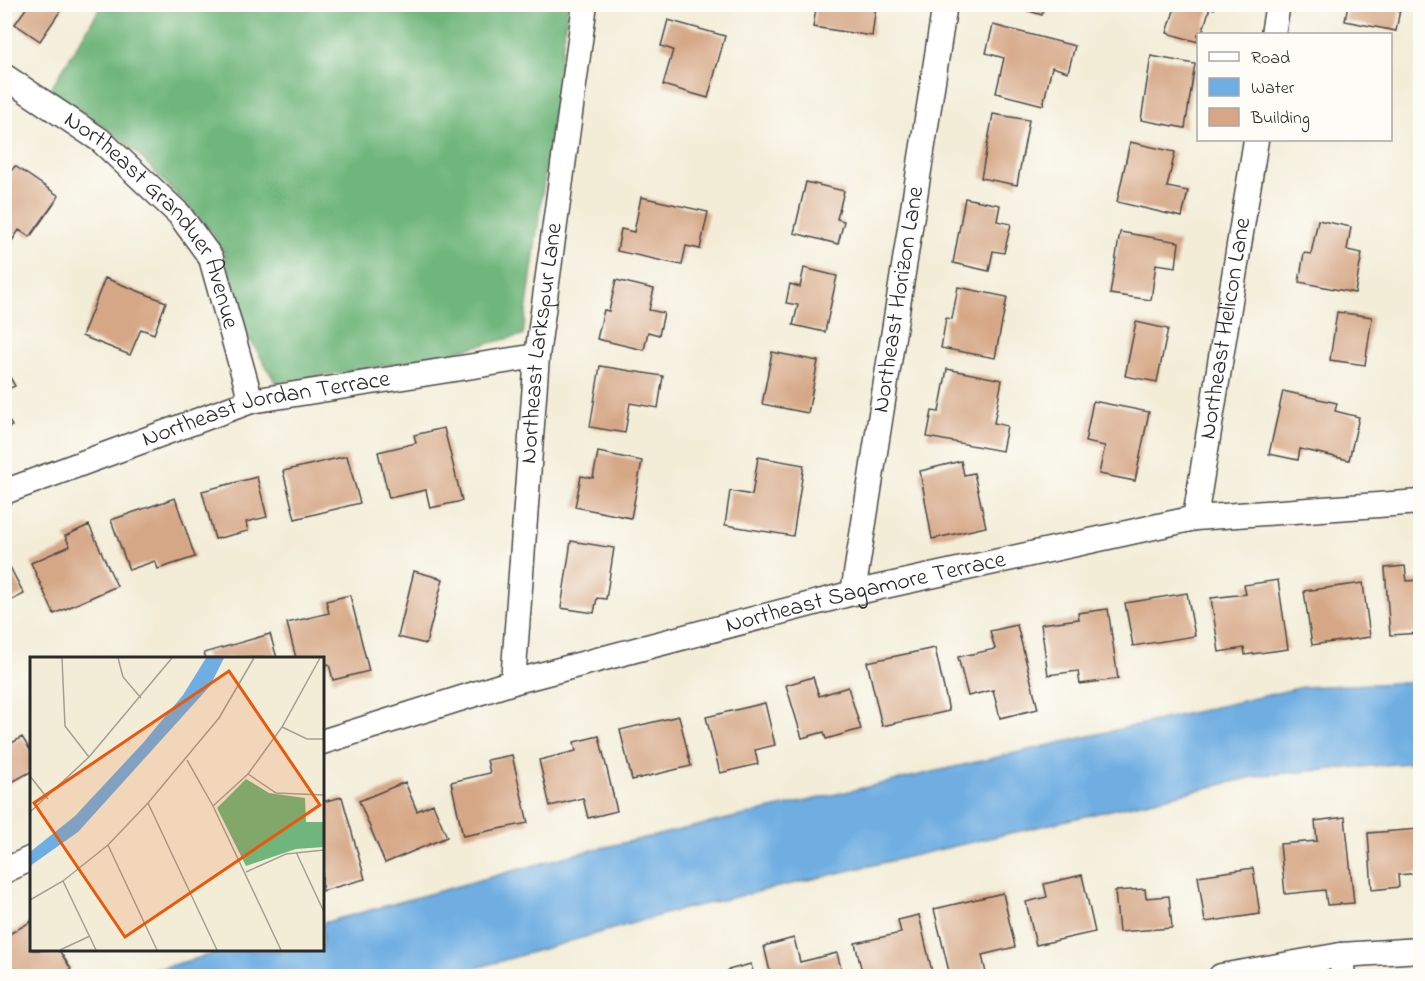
<svg xmlns="http://www.w3.org/2000/svg" width="1425" height="981" viewBox="0 0 1425 981" font-family="'Indie Flower',sans-serif">
<rect width="100%" height="100%" fill="#fdfcf7"/>
<filter id="ink" filterUnits="userSpaceOnUse"><feTurbulence type="fractalNoise" baseFrequency=".0167" numOctaves="2"/><feDisplacementMap in="SourceGraphic" scale="12" xChannelSelector="R" yChannelSelector="G"/><feConvolveMatrix kernelMatrix="1 2 1 2 8 2 1 2 1" color-interpolation-filters="sRGB"/></filter>
<filter id="wash" filterUnits="userSpaceOnUse"><feTurbulence type="fractalNoise" baseFrequency=".008" numOctaves="4" result="noise"/><feDisplacementMap in="SourceGraphic" scale="24" xChannelSelector="R" yChannelSelector="G"/><feGaussianBlur stdDeviation="1.35" result="paint"/><feColorMatrix in="noise" values="0 0 0 0 0 0 0 0 0 0 0 0 0 0 0 0 0 1.4 0 .05"/><feComposite in="paint" operator="in"/></filter>
<g filter="url(#wash)">
<rect width="100%" height="100%" fill="#f3edd8"/>
<path fill="#70b67c" stroke="#4e7054" stroke-width="1.5" d="M 102,5 L 568,5 L 523,335 L 421,360 L 276,383 L 245,331 L 224,253 L 212,232 L 136,152 L 108,129 L 50,90 Z"/>
<path fill="#6faee2" stroke="#4d6c86" stroke-width="1.5" d="M 1420,682 L 1420,762 L 1262,775 L 675,911 L 449,976 L 139,976 L 147,972 L 228,950 L 322,950 L 323,923 L 575,854 L 1303,687 Z"/>
<g id="blocks">
<path fill="#d6a786" d="M 29,4 L 65,4 L 40,41 L 15,24 Z
M 810,4 L 876,6 L 872,36 L 813,27 L 816,9 L 809,8 Z
M 1006,4 L 1045,4 L 1042,15 Z
M 1176,4 L 1215,4 L 1214,9 L 1210,7 L 1202,34 L 1198,34 L 1198,42 L 1167,33 Z
M 1348,4 L 1401,4 L 1396,31 L 1345,21 Z
M 668,20 L 725,36 L 708,98 L 663,85 L 673,50 L 661,46 Z
M 993,25 L 1075,46 L 1068,72 L 1052,67 L 1043,105 L 996,93 L 1004,58 L 986,53 Z
M 1151,56 L 1195,64 L 1185,128 L 1141,120 Z
M 993,114 L 1029,120 L 1017,185 L 981,178 Z
M 1130,142 L 1175,152 L 1167,187 L 1188,191 L 1182,217 L 1117,202 Z
M 15,166 L 59,196 L 30,237 L 19,230 L 12,241 L 4,235 L 4,180 Z
M 806,182 L 844,191 L 837,219 L 844,221 L 838,244 L 794,233 Z
M 641,197 L 708,212 L 700,249 L 686,246 L 682,265 L 617,251 L 621,229 L 634,232 Z
M 965,198 L 1000,205 L 997,221 L 1011,224 L 1004,253 L 993,251 L 989,271 L 953,263 Z
M 1318,220 L 1351,227 L 1347,250 L 1362,253 L 1355,293 L 1299,282 L 1304,253 L 1311,254 Z
M 1120,232 L 1179,242 L 1176,267 L 1156,264 L 1151,300 L 1110,294 Z
M 804,268 L 837,276 L 825,332 L 793,325 L 798,305 L 786,303 L 790,284 L 800,287 Z
M 105,278 L 166,302 L 154,334 L 141,329 L 130,355 L 82,336 Z
M 616,280 L 654,289 L 649,310 L 664,313 L 659,335 L 648,332 L 644,350 L 597,339 L 604,310 L 609,311 Z
M 958,287 L 1007,297 L 995,358 L 941,348 L 946,318 L 952,319 Z
M 1337,312 L 1372,317 L 1365,365 L 1330,360 Z
M 1136,322 L 1168,329 L 1157,382 L 1125,376 Z
M 772,352 L 818,361 L 808,413 L 762,404 Z
M 600,366 L 663,376 L 658,408 L 630,403 L 625,433 L 590,427 Z
M 4,367 L 15,386 L 4,391 Z
M 947,369 L 1002,380 L 994,423 L 1007,426 L 1002,451 L 927,437 L 932,411 L 939,412 Z
M 1283,391 L 1337,403 L 1335,411 L 1359,417 L 1349,460 L 1300,449 L 1298,460 L 1269,454 Z
M 1093,401 L 1149,412 L 1135,481 L 1099,474 L 1105,446 L 1085,442 Z
M 4,413 L 12,426 L 4,430 Z
M 444,428 L 462,501 L 430,508 L 426,490 L 389,498 L 378,452 L 416,443 L 414,435 Z
M 598,452 L 642,461 L 631,518 L 575,507 L 581,476 L 593,478 Z
M 347,456 L 360,503 L 295,519 L 283,471 Z
M 758,457 L 804,465 L 793,536 L 725,525 L 730,491 L 752,495 Z
M 961,461 L 964,475 L 974,473 L 986,527 L 932,539 L 920,471 Z
M 257,477 L 267,517 L 246,522 L 248,531 L 215,539 L 202,491 Z
M 175,498 L 195,557 L 158,569 L 155,561 L 129,570 L 111,520 Z
M 89,525 L 117,586 L 54,614 L 31,563 L 70,546 L 65,536 Z
M 571,541 L 614,548 L 606,599 L 597,598 L 594,613 L 561,608 Z
M 1405,566 L 1407,581 L 1420,580 L 1420,633 L 1390,635 L 1385,568 Z
M 10,567 L 24,594 L 6,603 L 11,611 L 4,615 L 4,570 Z
M 414,571 L 443,579 L 426,644 L 398,637 Z
M 1278,580 L 1288,649 L 1245,655 L 1244,648 L 1219,652 L 1211,598 L 1246,594 L 1244,585 Z
M 1363,583 L 1370,637 L 1312,645 L 1304,591 Z
M 1187,593 L 1195,636 L 1133,646 L 1125,603 Z
M 350,595 L 369,671 L 333,680 L 329,664 L 322,665 L 322,658 L 296,658 L 287,623 L 329,613 L 326,601 Z
M 1108,609 L 1118,679 L 1080,684 L 1078,671 L 1048,675 L 1041,624 L 1079,619 L 1078,613 Z
M 1017,625 L 1038,709 L 1000,718 L 993,690 L 968,696 L 958,657 L 995,649 L 990,631 Z
M 270,634 L 277,658 L 206,658 L 204,653 Z
M 935,648 L 949,711 L 882,726 L 867,662 Z
M 813,677 L 819,696 L 848,687 L 861,729 L 826,739 L 824,732 L 802,738 L 786,685 Z
M 765,703 L 775,745 L 755,750 L 758,764 L 720,773 L 706,717 Z
M 679,716 L 691,766 L 632,780 L 620,730 Z
M 599,736 L 617,811 L 588,818 L 583,798 L 550,806 L 539,760 L 576,751 L 574,742 Z
M 22,737 L 32,753 L 32,771 L 5,786 L 5,747 Z
M 512,755 L 528,823 L 463,836 L 451,782 L 490,773 L 487,760 Z
M 405,782 L 417,811 L 433,804 L 447,837 L 385,863 L 359,801 Z
M 342,797 L 365,879 L 322,891 L 322,802 Z
M 1345,817 L 1354,903 L 1327,905 L 1325,890 L 1285,894 L 1280,844 L 1317,841 L 1315,821 Z
M 1420,829 L 1420,873 L 1398,875 L 1399,887 L 1372,890 L 1368,833 Z
M 1253,868 L 1260,914 L 1205,922 L 1198,876 Z
M 1082,875 L 1095,932 L 1036,945 L 1026,902 L 1047,897 L 1044,884 Z
M 1145,889 L 1146,898 L 1169,896 L 1172,928 L 1119,932 L 1115,891 Z
M 1003,893 L 1015,947 L 982,955 L 986,973 L 950,976 L 934,909 Z
M 919,915 L 933,976 L 863,976 L 855,943 L 901,933 L 898,920 Z
M 32,921 L 32,950 L 59,950 L 71,969 L 59,976 L 34,976 L 31,973 L 25,976 L 4,976 L 4,937 Z
M 794,938 L 800,962 L 837,953 L 843,976 L 771,976 L 764,946 Z
M 751,964 L 754,976 L 730,976 L 728,970 Z"/>
</g>
</g>
<g filter="url(#ink)">
<use href="#blocks" fill-opacity="0" stroke="#494845" stroke-width="1.5"/>
<g fill="none" stroke-linecap="round" stroke-linejoin="round">
<g stroke="#494845" stroke-width="27">
<g id="minor">
<path d="M 1273,34 L 1278,4"/>
<path id="s1" d="M 4,76 L 100,140 L 179,214 L 211,258 L 251,401"/>
<path id="s2" d="M 4,492 L 251,401 L 537,356"/>
<path id="s3" d="M 1195,518 L 1256,140"/>
<path id="s4" d="M 853,593 L 945,4"/>
<path id="s5" d="M 513,682 L 537,356 L 585,4"/>
<path id="s6" d="M 322,742 L 513,682 L 853,593 L 1195,518 L 1420,502"/>
<path d="M 4,871 L 32,858"/>
<path d="M 1341,955 L 1343,976"/>
<path d="M 1221,976 L 1341,955 L 1420,950"/>
</g>
</g>
<use href="#minor" stroke="#fff" stroke-width="24"/>
</g>
</g>
<g text-anchor="middle" dominant-baseline="central" stroke-width="4.5" stroke-linejoin="round" paint-order="stroke">
<g font-size="24" fill="#2b2b2b" stroke="#fdfcf7">
<text stroke="none"><textPath href="#s1" startOffset="213">Northeast Granduer Avenue</textPath></text>
<text stroke="none"><textPath href="#s4" startOffset="297">Northeast Horizon Lane</textPath></text>
<text stroke="none"><textPath href="#s3" startOffset="192">Northeast Helicon Lane</textPath></text>
<text stroke="none"><textPath href="#s5" startOffset="340">Northeast Larkspur Lane</textPath></text>
<text stroke="none"><textPath href="#s2" startOffset="276">Northeast Jordan Terrace</textPath></text>
<text stroke="none"><textPath href="#s6" startOffset="564">Northeast Sagamore Terrace</textPath></text>
</g>
</g>
<g transform="translate(30 657)">
<rect width="294" height="294" fill="#f3edd8"/>
<path d="M 216,122 L 239,136 L 275,141 L 276,165 L 294,165 L 294,190 L 266,192 L 216,209 L 187,151 Z" fill="#70b67c"/>
<path d="M 176,1 L 194,1 L 180,29 L 48,175 L 0,209 L 0,195 L 45,159 L 113,86 L 153,38 Z" fill="#6faee2"/>
<path fill="none" stroke="#a39f93" stroke-width="1.5" d="M 32,1 L 35,69 L 59,100M 88,1 L 93,20 L 111,41M 252,70 L 277,82 L 294,82M 157,103 L 183,149 L 251,293M 218,117 L 246,136 L 294,138M 0,119 L 18,142M 118,146 L 187,293M 183,149 L 218,117 L 252,70 L 290,1M 0,155 L 59,100 L 142,1M 78,188 L 127,293M 266,195 L 294,255M 216,215 L 256,197 L 294,193M 33,224 L 66,293M 0,243 L 33,224 L 78,188 L 118,146 L 189,61 L 224,1M 30,293 L 60,279"/>
<path fill="#e8590c" fill-opacity="0.15" stroke="#e8590c" stroke-width="3" d="M 199,14 L 290,148 L 95,280 L 4,146 Z"/>
<rect width="294" height="294" fill="none" stroke="#2b2b2b" stroke-width="3"/>
</g>
<rect width="1425" height="981" fill="none" stroke="#fdfcf7" stroke-width="24"/>
<rect x="1197" y="33" width="195" height="108" fill="#fdfcf7" stroke="#a9a8a5" stroke-width="1.5"/>
<rect x="1209" y="52" width="30" height="9" fill="#ffffff" stroke="#a9a8a5" stroke-width="1.5"/>
<text x="1251" y="63" font-size="18" fill="#2b2b2b">Road</text>
<rect x="1209" y="78" width="30" height="18" fill="#6faee2" stroke="#a9a8a5" stroke-width="1.5"/>
<text x="1251" y="93" font-size="18" fill="#2b2b2b">Water</text>
<rect x="1209" y="108" width="30" height="18" fill="#d6a786" stroke="#a9a8a5" stroke-width="1.5"/>
<text x="1251" y="123" font-size="18" fill="#2b2b2b">Building</text>
</svg>
